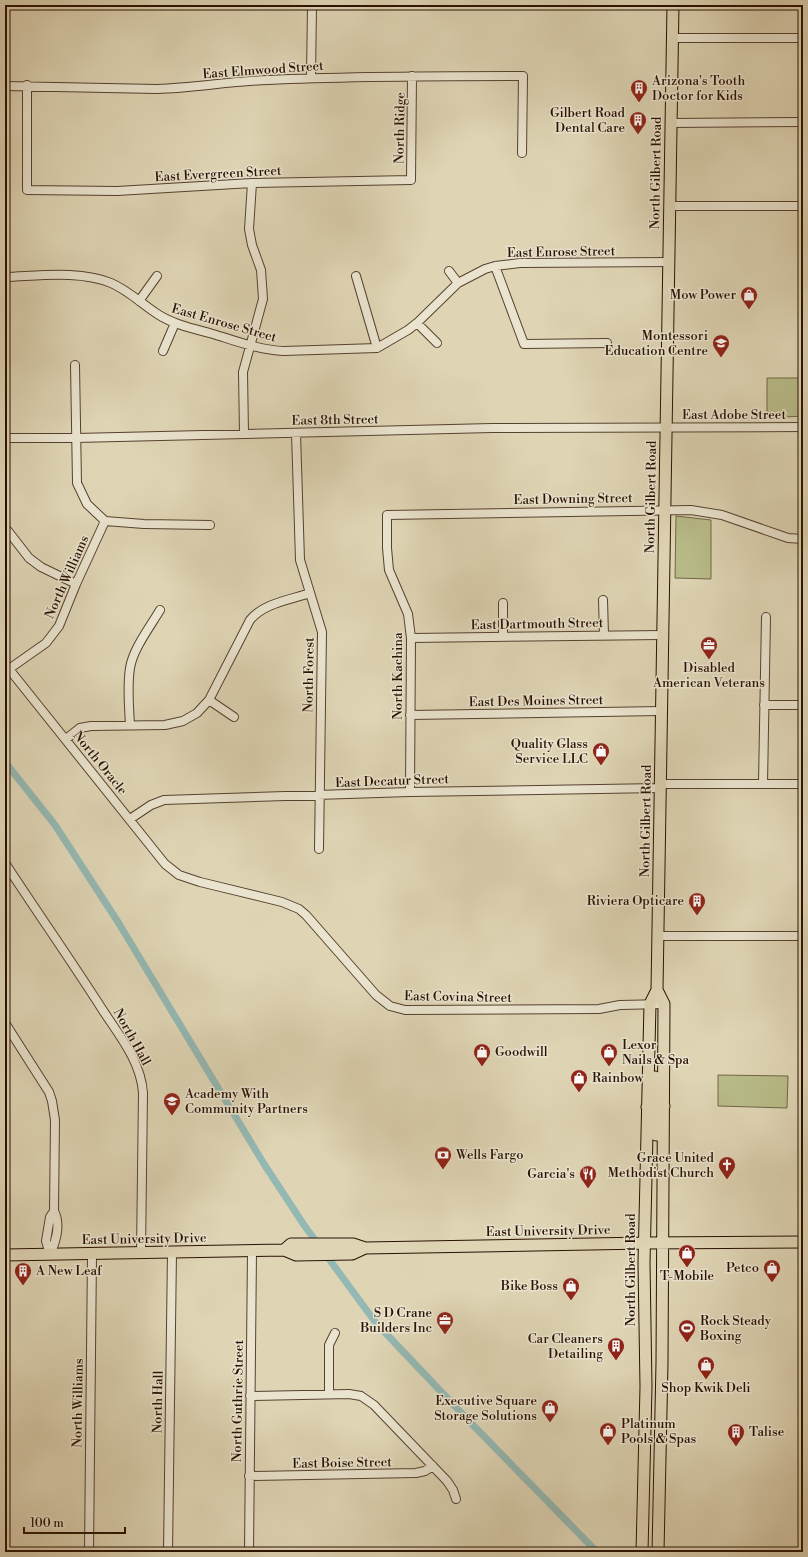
<svg xmlns="http://www.w3.org/2000/svg" width="808" height="1557" viewBox="0 0 808 1557" font-family="'Libre Bodoni',serif">
<rect width="100%" height="100%" fill="#dfd5b5"/>
<filter id="stains"><feTurbulence type="fractalNoise" baseFrequency=".005" numOctaves="4"/><feColorMatrix values="0 0 0 0 .2 0 0 0 0 .09 0 0 0 0 .02 0 0 0 .5 -.17"/></filter>
<radialGradient id="worn" r=".72"><stop offset=".6" stop-color="#630" stop-opacity="0"/><stop offset="1" stop-color="#630" stop-opacity=".3"/></radialGradient>
<path fill="#b8bc89" stroke="#706646" d="M 767,378 L 803,378 L 803,416 L 767,418 Z
M 676,516 L 711,520 L 711,579 L 675,578 Z
M 718,1075 L 788,1076 L 787,1108 L 718,1106 Z"/>
<g fill="none" stroke-linecap="round" stroke-linejoin="round">
<path stroke="#94b8b3" stroke-width="7" d="M 5,762 L 55,825 L 118,922 L 264,1164 L 304,1225 L 376,1323 L 468,1420 L 597,1552"/>
<g stroke="#56412f" stroke-width="10">
<path id="minor" d="M 672,38 L 803,38
M 311,78 L 312,5
M 27,85 L 27,190 L 117,191 L 252,183 L 411,180 L 412,76
M 5,86 L 157,89 C 194,88 231,81 268,80 C 353,76 438,76 523,76 L 522,153
M 671,123 L 803,122
M 670,206 L 803,206
M 495,266 L 524,344 L 607,343
M 449,271 L 458,283
M 356,276 L 377,348
M 5,277 C 38,276 80,270 111,283 C 128,290 143,305 159,315 C 175,325 195,329 213,334 C 236,341 259,350 284,351 L 377,348 L 408,330 L 417,323 L 458,283 L 485,269 L 495,266 L 520,263 L 669,262
M 139,301 L 157,276
M 417,323 L 437,343
M 163,351 L 175,323
M 75,365 L 77,483 L 87,504 L 105,521 L 144,524 L 210,525
M 296,433 L 300,560 L 322,632 L 319,849
M 244,434 L 243,372 L 263,299 L 261,270 L 252,245 L 249,229 L 252,183
M 5,438 L 76,438 L 492,428 L 803,427
M 8,531 L 29,558 L 41,567 L 76,584
M 603,600 L 604,635
M 503,637 L 503,603
M 411,638 L 662,635
M 5,664 L 165,864 L 179,875 L 200,882 L 282,902 L 299,909 L 306,915 L 376,995 L 390,1006 L 405,1010 L 599,1009 L 620,1005 L 664,1004
M 9,669 L 46,643 L 59,626 L 76,584 L 105,521
M 209,700 L 234,717
M 764,705 L 803,705
M 410,715 L 661,711
M 130,725 C 129,706 127,687 130,668 C 133,649 150,627 160,610
M 66,739 L 80,728 L 91,726 L 165,725 L 183,721 L 197,713 L 209,700 L 250,620 C 264,603 290,600 310,593
M 660,784 L 803,784
M 763,784 L 766,617
M 410,792 L 411,638 L 408,614 L 389,570 L 387,548 L 387,515 L 691,510 L 722,515 L 788,538 L 803,539
M 130,819 L 151,805 L 164,800 L 410,792 L 660,788
M 5,863 C 37,912 70,959 102,1009 C 118,1034 141,1061 143,1093 L 141,1253
M 658,936 L 803,936
M 5,1023 L 49,1092 L 52,1101 L 55,1120 L 54,1211 C 61,1224 56,1242 50,1254
M 50,1254 L 46,1241 L 50,1217 L 54,1211
M 329,1394 L 329,1345 L 335,1333
M 250,1396 L 349,1394 L 361,1396 L 374,1405 L 447,1481 L 453,1490 L 456,1499
M 249,1476 L 416,1473 L 425,1471 L 433,1466
M 89,1552 L 92,1254
M 168,1552 L 172,1252
M 249,1552 L 252,1251"/>
</g>
<g stroke="#291002" stroke-width="13">
<path id="major" d="M 655,1077 L 656,1099 L 659,1105 L 664,1106
M 647,1107 C 658,1112 656,1124 656,1135
M 284,1250 L 291,1244 L 353,1244 L 365,1248
M 5,1255 L 284,1250 L 296,1255 L 352,1254 L 365,1248 L 645,1243 L 803,1242
M 642,1552 L 646,1387 L 644,1263 L 650,1004 L 657,990
M 658,1552 L 662,1363 L 664,1004 L 657,990 L 673,5"/>
</g>
<use href="#minor" stroke="#eae4cf" stroke-width="8"/>
<use href="#major" stroke="#dfd5b5" stroke-width="11"/>
</g>
<defs>
<g id="building-pin" transform="scale(0.9)"><path d="M0 17L-7.5 6A9.5 9.5 0 1 1 7.5 6Z" fill="#8f2418" stroke="#eae4cf"/><path d="M-4-6H4V6H1V3H-1V6H-4ZM-2.5-4.3h1.7v1.8h-1.7ZM.8-4.3h1.7v1.8H.8ZM-2.5-1h1.7V.8h-1.7ZM.8-1h1.7V.8H.8Z" fill="#fff"/></g>
<g id="shop-pin" transform="scale(0.9)"><path d="M0 17L-7.5 6A9.5 9.5 0 1 1 7.5 6Z" fill="#8f2418" stroke="#eae4cf"/><path d="M-5-2.5h2.3a2.7 3.5 0 0 1 5.4 0H5L5.5 6h-11ZM-1.5-2.5h3a1.5 2.3 0 0 0-3 0Z" fill="#fff"/></g>
<g id="school-pin" transform="scale(0.9)"><path d="M0 17L-7.5 6A9.5 9.5 0 1 1 7.5 6Z" fill="#8f2418" stroke="#eae4cf"/><path d="M0-5L7-2L0 1L-7-2ZM-4 1L0 2.5L4 1V4Q0 6-4 4Z" fill="#fff"/></g>
<g id="office-pin" transform="scale(0.9)"><path d="M0 17L-7.5 6A9.5 9.5 0 1 1 7.5 6Z" fill="#8f2418" stroke="#eae4cf"/><path d="M-6-3h4V-5.5h4V-3h4V5H-6ZM-1-4.5V-3h2v-1.5ZM-6 0V1H6V0Z" fill="#fff"/></g>
<g id="bank-pin" transform="scale(0.9)"><path d="M0 17L-7.5 6A9.5 9.5 0 1 1 7.5 6Z" fill="#8f2418" stroke="#eae4cf"/><path d="M-6-4H6V4H-6ZM0-2.3a2.3 2.3 0 1 0 0 4.6a2.3 2.3 0 1 0 0-4.6Z" fill="#fff"/></g>
<g id="church-pin" transform="scale(0.9)"><path d="M0 17L-7.5 6A9.5 9.5 0 1 1 7.5 6Z" fill="#8f2418" stroke="#eae4cf"/><path d="M-1.2-6h2.4v3.5h3.3v2.4h-3.3V6h-2.4V-.1h-3.3v-2.4h3.3Z" fill="#fff"/></g>
<g id="restaurant-pin" transform="scale(0.9)"><path d="M0 17L-7.5 6A9.5 9.5 0 1 1 7.5 6Z" fill="#8f2418" stroke="#eae4cf"/><path d="M-5-6h1v4h1v-4h1v4h1v-4h1v5L-1.5 .5V6h-2V.5L-5-1ZM5-6V6H3V1.5H1.5Q1.5-4 5-6Z" fill="#fff"/></g>
<g id="stadium-pin" transform="scale(0.9)"><path d="M0 17L-7.5 6A9.5 9.5 0 1 1 7.5 6Z" fill="#8f2418" stroke="#eae4cf"/><path d="M0-5a6.5 5 0 1 0 0 10a6.5 5 0 1 0 0-10ZM-3.5-1.8h7v3.6h-7Z" fill="#fff"/></g>
</defs>
<g fill-rule="evenodd">
<use href="#building-pin" x="639" y="88"/>
<use href="#building-pin" x="638" y="120"/>
<use href="#shop-pin" x="749" y="295"/>
<use href="#school-pin" x="721" y="343"/>
<use href="#office-pin" x="709" y="645"/>
<use href="#shop-pin" x="601" y="751"/>
<use href="#building-pin" x="697" y="901"/>
<use href="#shop-pin" x="482" y="1052"/>
<use href="#shop-pin" x="609" y="1052"/>
<use href="#shop-pin" x="579" y="1078"/>
<use href="#school-pin" x="172" y="1101"/>
<use href="#bank-pin" x="443" y="1155"/>
<use href="#church-pin" x="727" y="1165"/>
<use href="#restaurant-pin" x="588" y="1174"/>
<use href="#shop-pin" x="687" y="1253"/>
<use href="#shop-pin" x="772" y="1268"/>
<use href="#building-pin" x="23" y="1271"/>
<use href="#shop-pin" x="571" y="1286"/>
<use href="#office-pin" x="445" y="1320"/>
<use href="#stadium-pin" x="687" y="1328"/>
<use href="#building-pin" x="616" y="1346"/>
<use href="#shop-pin" x="706" y="1365"/>
<use href="#shop-pin" x="550" y="1408"/>
<use href="#shop-pin" x="608" y="1431"/>
<use href="#building-pin" x="736" y="1432"/>
</g>
<g text-anchor="middle" dominant-baseline="central" stroke-width="3" stroke-linejoin="round" paint-order="stroke">
<g font-size="13" fill="#291002" stroke="#eae4cf">
<text transform="translate(263 70) rotate(-4)">East Elmwood Street</text>
<text transform="translate(400 128) rotate(-89)">North Ridge</text>
<text transform="translate(656 173) rotate(-89)">North Gilbert Road</text>
<text transform="translate(218 174) rotate(-3)">East Evergreen Street</text>
<text transform="translate(561 252) rotate(-1)">East Enrose Street</text>
<text transform="translate(224 323) rotate(16)">East Enrose Street</text>
<text x="734" y="415">East Adobe Street</text>
<text transform="translate(335 420) rotate(-1)">East 8th Street</text>
<text transform="translate(651 497) rotate(-89)">North Gilbert Road</text>
<text transform="translate(573 499) rotate(-1)">East Downing Street</text>
<text transform="translate(67 577) rotate(-66)">North Williams</text>
<text transform="translate(537 624) rotate(-1)">East Dartmouth Street</text>
<text transform="translate(309 675) rotate(-89)">North Forest</text>
<text transform="translate(398 676) rotate(-90)">North Kachina</text>
<text transform="translate(536 701) rotate(-1)">East Des Moines Street</text>
<text transform="translate(100 763) rotate(51)">North Oracle</text>
<text transform="translate(392 781) rotate(-2)">East Decatur Street</text>
<text transform="translate(646 821) rotate(-89)">North Gilbert Road</text>
<text transform="translate(458 997) rotate(1)">East Covina Street</text>
<text transform="translate(132 1037) rotate(61)">North Hall</text>
<text transform="translate(548 1231) rotate(-1)">East University Drive</text>
<text transform="translate(144 1239) rotate(-1)">East University Drive</text>
<text transform="translate(631 1270) rotate(-90)">North Gilbert Road</text>
<text transform="translate(238 1401) rotate(-89)">North Guthrie Street</text>
<text transform="translate(158 1402) rotate(-89)">North Hall</text>
<text transform="translate(78 1403) rotate(-89)">North Williams</text>
<text transform="translate(342 1463) rotate(-1)">East Boise Street</text>
</g>
<g font-size="13" fill="#291002" stroke="#eae4cf" text-anchor="end">
<text x="652" y="81" text-anchor="start">Arizona's Tooth<tspan x="652" dy="15">Doctor for Kids</tspan></text>
<text x="625" y="113">Gilbert Road<tspan x="625" dy="15">Dental Care</tspan></text>
<text x="736" y="295">Mow Power</text>
<text x="708" y="336">Montessori<tspan x="708" dy="15">Education Centre</tspan></text>
<text x="709" y="668" text-anchor="middle">Disabled<tspan x="709" dy="15">American Veterans</tspan></text>
<text x="588" y="744">Quality Glass<tspan x="588" dy="15">Service LLC</tspan></text>
<text x="684" y="901">Riviera Opticare</text>
<text x="622" y="1045" text-anchor="start">Lexor<tspan x="622" dy="15">Nails &amp; Spa</tspan></text>
<text x="495" y="1052" text-anchor="start">Goodwill</text>
<text x="592" y="1078" text-anchor="start">Rainbow</text>
<text x="185" y="1094" text-anchor="start">Academy With<tspan x="185" dy="15">Community Partners</tspan></text>
<text x="456" y="1155" text-anchor="start">Wells Fargo</text>
<text x="714" y="1158">Grace United<tspan x="714" dy="15">Methodist Church</tspan></text>
<text x="575" y="1174">Garcia's</text>
<text x="759" y="1268">Petco</text>
<text x="36" y="1271" text-anchor="start">A New Leaf</text>
<text x="687" y="1276" text-anchor="middle">T-Mobile</text>
<text x="558" y="1286">Bike Boss</text>
<text x="432" y="1313">S D Crane<tspan x="432" dy="15">Builders Inc</tspan></text>
<text x="700" y="1321" text-anchor="start">Rock Steady<tspan x="700" dy="15">Boxing</tspan></text>
<text x="603" y="1339">Car Cleaners<tspan x="603" dy="15">Detailing</tspan></text>
<text x="706" y="1388" text-anchor="middle">Shop Kwik Deli</text>
<text x="537" y="1401">Executive Square<tspan x="537" dy="15">Storage Solutions</tspan></text>
<text x="621" y="1424" text-anchor="start">Platinum<tspan x="621" dy="15">Pools &amp; Spas</tspan></text>
<text x="749" y="1432" text-anchor="start">Talise</text>
</g>
</g>
<rect width="808" height="1557" fill="none" stroke="#dfd5b5" stroke-width="20"/>
<rect x="6" y="6" width="796" height="1545" fill="none" stroke="#291002" stroke-width="2"/>
<rect x="10" y="10" width="788" height="1537" fill="none" stroke="#291002"/>
<path d="M24 1527v6h101v-6" fill="none" stroke="#291002" stroke-width="2"/>
<text x="30" y="1527" font-size="12" fill="#291002" stroke="#eae4cf" stroke-width="3" paint-order="stroke">100 m</text>
<rect width="100%" height="100%" filter="url(#stains)"/>
<rect width="100%" height="100%" fill="url(#worn)"/>
</svg>
